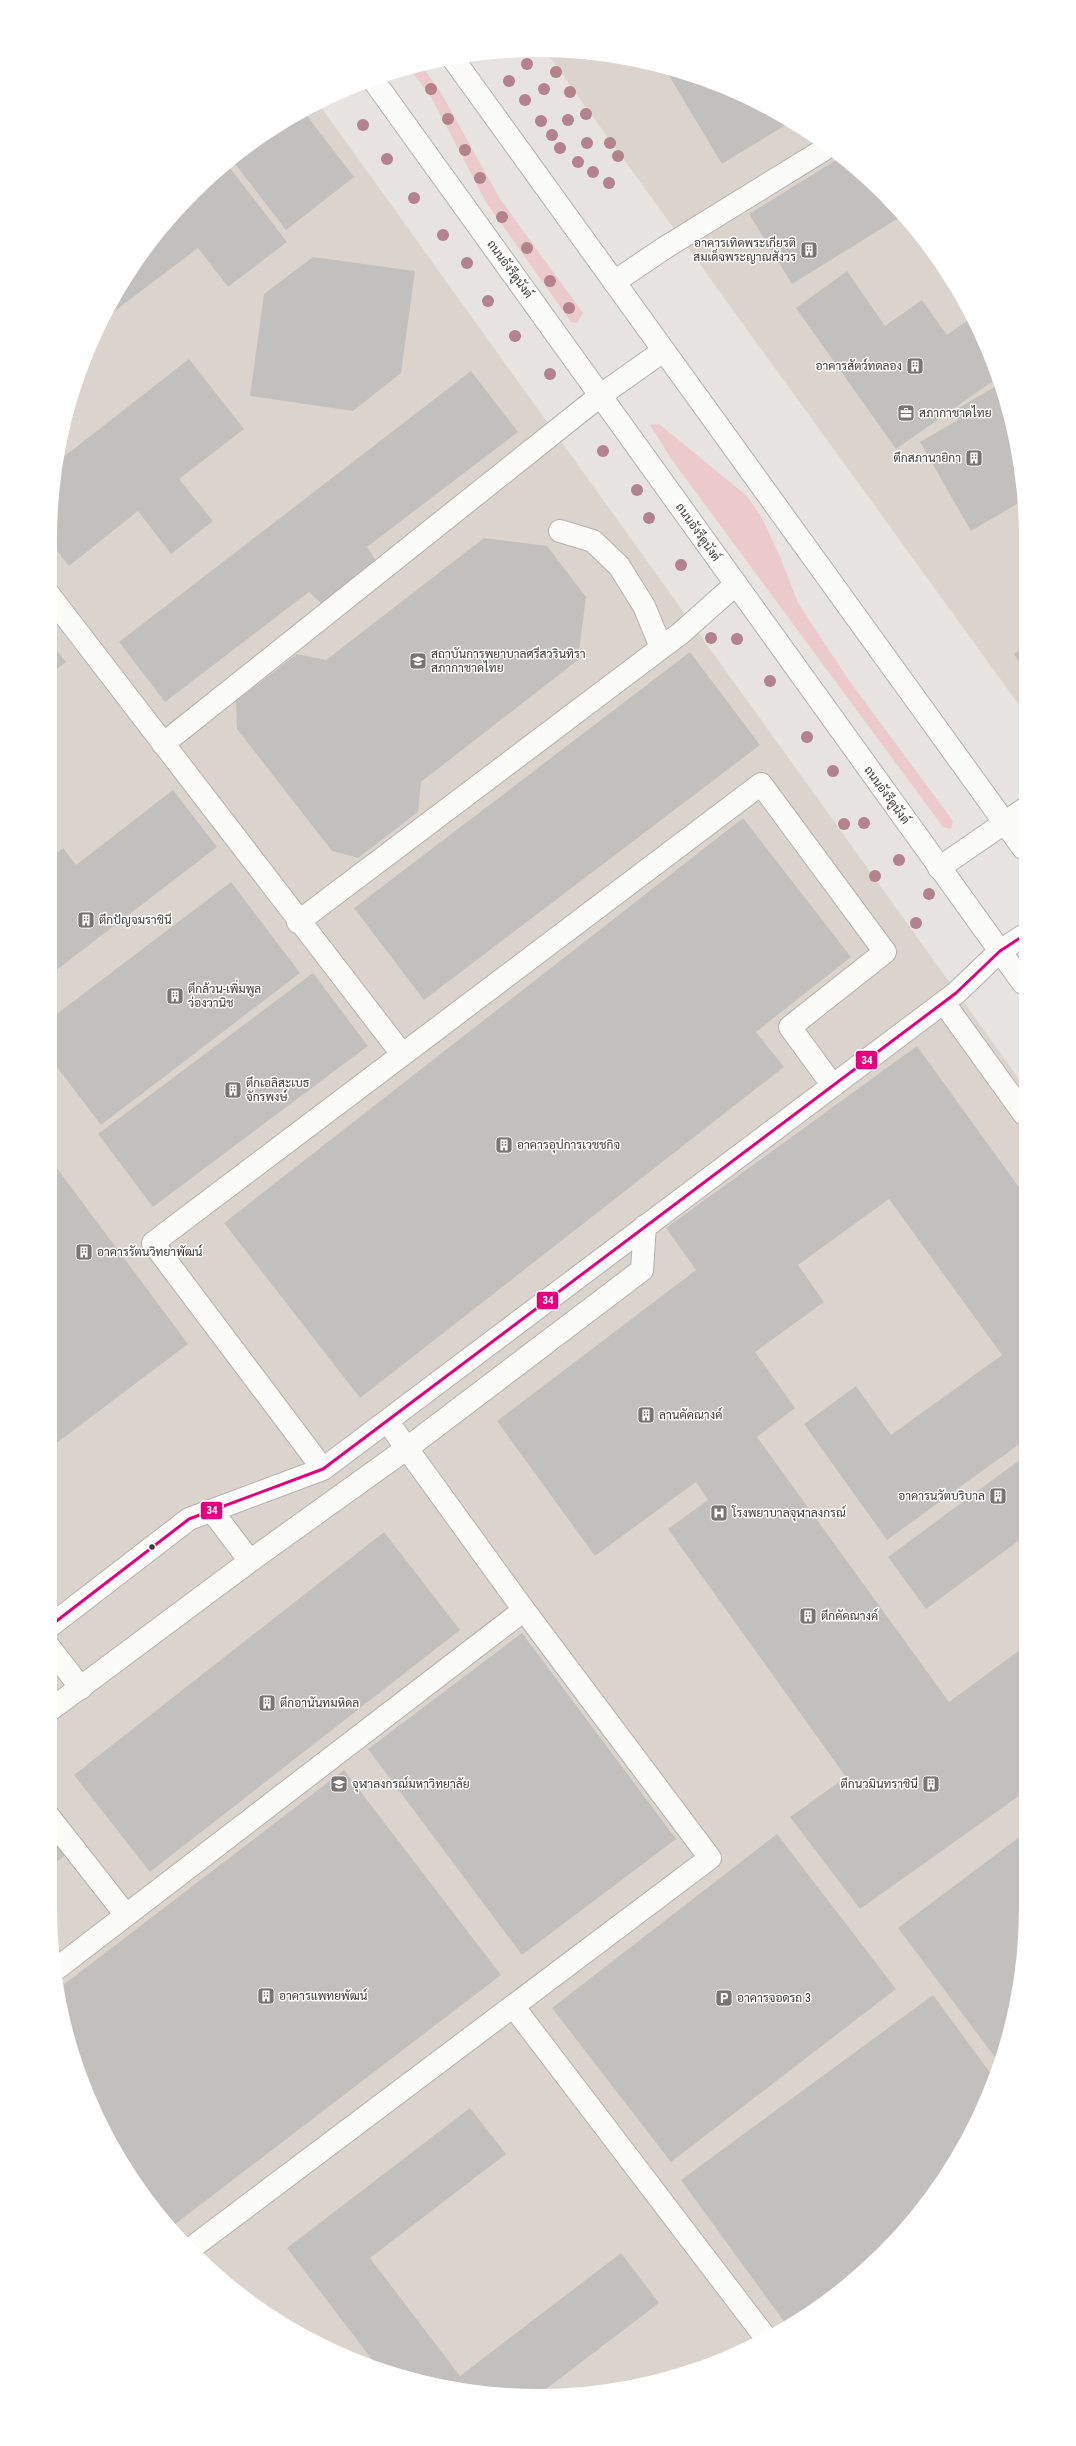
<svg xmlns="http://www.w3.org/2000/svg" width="1076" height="2446" viewBox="0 0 1076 2446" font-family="'Roboto Condensed',Sarabun,sans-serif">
<rect width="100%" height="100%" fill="#e6e3e1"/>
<path fill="#dbd4ce" d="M 546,52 L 602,54 L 695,76 L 809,132 L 860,171 L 925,241 L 989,351 L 1022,474 L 1022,709 Z
M 318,103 L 1024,1086 L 1026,1908 L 1017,2003 L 1000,2065 L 961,2152 L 905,2230 L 835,2295 L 782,2331 L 695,2370 L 602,2392 L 538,2396 L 443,2387 L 381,2370 L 294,2331 L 216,2275 L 171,2230 L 115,2152 L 76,2065 L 59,2003 L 50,1908 L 50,538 L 59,443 L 76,381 L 115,294 L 171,216 L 241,151 Z"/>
<path fill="#ecc9cc" d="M 421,65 L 440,91 L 500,199 L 583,313 L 577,323 L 571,322 L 486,202 L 431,97 L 409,68 Z
M 659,424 L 747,496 L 762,518 L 781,559 L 798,603 L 848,679 L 953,821 L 951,829 L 943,827 L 672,460 L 650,425 Z"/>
<path fill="#c2c0be" d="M 665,69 L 695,76 L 779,117 L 784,126 L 722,164 Z
M 304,112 L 354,177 L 286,230 L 232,160 L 241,151 Z
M 841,157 L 860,171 L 902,216 L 792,284 L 749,214 Z
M 227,164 L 287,242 L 228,287 L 198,248 L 104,319 L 115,294 L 171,216 Z
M 313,257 L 415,271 L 401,373 L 353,411 L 250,396 L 264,294 Z
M 847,271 L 885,326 L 922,300 L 947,335 L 967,321 L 989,353 L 996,379 L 896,449 L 796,308 Z
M 189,359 L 244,429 L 179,479 L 213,521 L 171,554 L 138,511 L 69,566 L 50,542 L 57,462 Z
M 471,371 L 518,432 L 367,547 L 379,565 L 325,607 L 309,592 L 165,702 L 119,642 Z
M 998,385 L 1022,474 L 1022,501 L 971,531 L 920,442 L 958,420 L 953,411 Z
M 484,538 L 547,546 L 586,597 L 578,660 L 421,782 L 418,812 L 358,858 L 332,851 L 237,729 L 236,701 L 297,654 L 326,660 Z
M 50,642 L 66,662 L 50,674 Z
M 1022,648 L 1022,667 L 1014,654 Z
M 690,652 L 760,745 L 424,1000 L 354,908 Z
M 173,790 L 217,847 L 50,975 L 50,859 L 63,848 L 76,865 Z
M 743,818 L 851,957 L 756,1032 L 784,1067 L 360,1398 L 224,1223 Z
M 231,882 L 300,973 L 101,1125 L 50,1058 L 50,1019 Z
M 313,973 L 368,1046 L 153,1207 L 98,1134 Z
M 917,1046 L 1024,1194 L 1025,1440 L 887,1540 L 804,1424 L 856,1386 L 891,1435 L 1002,1355 L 889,1199 L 798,1265 L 824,1302 L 755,1352 L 795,1408 L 757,1437 L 949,1702 L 1025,1646 L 1026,1791 L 860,1909 L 790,1817 L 846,1777 L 668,1529 L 708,1500 L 696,1482 L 595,1556 L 497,1421 L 696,1270 L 666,1228 Z
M 50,1159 L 188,1344 L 50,1448 Z
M 1025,1456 L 1025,1536 L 926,1609 L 888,1557 Z
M 384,1532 L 460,1630 L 150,1872 L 74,1775 Z
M 522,1633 L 676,1839 L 522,1955 L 368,1749 Z
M 344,1770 L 501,1975 L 170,2228 L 115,2152 L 76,2065 L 59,2003 L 58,1989 Z
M 1026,1832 L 1026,1908 L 1017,2003 L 1000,2064 L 898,1928 Z
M 50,1833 L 67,1854 L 50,1867 Z
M 777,1834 L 896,1989 L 671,2162 L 552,2008 Z
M 933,1995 L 994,2078 L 961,2152 L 905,2230 L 835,2295 L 788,2327 L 681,2180 Z
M 470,2108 L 506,2154 L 370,2258 L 460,2376 L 621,2253 L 659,2303 L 537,2396 L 443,2387 L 380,2370 L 287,2248 Z"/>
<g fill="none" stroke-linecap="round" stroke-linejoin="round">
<g stroke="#b3b1af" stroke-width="24">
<path id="minor" d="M 614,282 L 666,247 L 828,147
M 560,531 L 593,541 L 619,566 L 644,606 L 661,647
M 50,596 L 402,1054
M 163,744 L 601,395 L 663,351
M 939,868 L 1023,810
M 298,922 L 681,633 L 736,584
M 944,1003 L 1024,1114
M 323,1469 L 153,1243 L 761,784 L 885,952 L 790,1027 L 833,1086
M 212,1511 L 250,1561
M 50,1626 L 189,1519 L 323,1469 L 956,993 L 1000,951 L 1023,936
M 50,1648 L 81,1688
M 50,1710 L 250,1561 L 406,1449 L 642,1270 L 645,1226
M 50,1818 L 126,1915
M 56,1969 L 524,1610
M 513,2006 L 766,2338
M 190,2249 L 710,1858 L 524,1610 L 387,1421"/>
</g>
<g stroke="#b3b1af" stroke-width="24">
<path id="major" d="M 454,60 L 1023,848
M 374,81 L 1023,983"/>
</g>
<use href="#minor" stroke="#fbfbfa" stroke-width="22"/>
<use href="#major" stroke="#fbfbfa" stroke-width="22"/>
<g stroke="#fff" stroke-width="6">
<path id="bus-1" d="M 50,1626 L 189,1519 L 323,1469 L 956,993 L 1000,951 L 1023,936"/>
</g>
<use href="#bus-1" stroke="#e5007d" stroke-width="3"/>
</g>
<g fill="#b3828c">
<circle cx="527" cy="64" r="6"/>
<circle cx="556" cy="72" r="6"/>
<circle cx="509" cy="81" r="6"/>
<circle cx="431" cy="89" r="6"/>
<circle cx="544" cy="89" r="6"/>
<circle cx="570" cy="92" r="6"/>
<circle cx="525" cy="100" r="6"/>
<circle cx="586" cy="114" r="6"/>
<circle cx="448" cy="119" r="6"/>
<circle cx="568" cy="120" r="6"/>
<circle cx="541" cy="121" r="6"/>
<circle cx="363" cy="125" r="6"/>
<circle cx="552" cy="135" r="6"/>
<circle cx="587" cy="143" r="6"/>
<circle cx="610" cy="143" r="6"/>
<circle cx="560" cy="148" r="6"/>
<circle cx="465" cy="150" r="6"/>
<circle cx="618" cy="156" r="6"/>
<circle cx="387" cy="159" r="6"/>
<circle cx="578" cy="162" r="6"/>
<circle cx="593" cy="172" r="6"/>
<circle cx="480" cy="178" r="6"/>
<circle cx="609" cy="183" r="6"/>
<circle cx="414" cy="198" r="6"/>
<circle cx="502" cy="217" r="6"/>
<circle cx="443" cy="235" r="6"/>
<circle cx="527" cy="248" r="6"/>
<circle cx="467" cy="263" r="6"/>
<circle cx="550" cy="281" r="6"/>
<circle cx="488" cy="301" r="6"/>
<circle cx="569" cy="308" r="6"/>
<circle cx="515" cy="336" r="6"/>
<circle cx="550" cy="374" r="6"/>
<circle cx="603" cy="451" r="6"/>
<circle cx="637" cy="490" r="6"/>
<circle cx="649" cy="518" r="6"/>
<circle cx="681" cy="565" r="6"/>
<circle cx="711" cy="638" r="6"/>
<circle cx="737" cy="639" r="6"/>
<circle cx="770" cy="681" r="6"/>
<circle cx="807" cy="737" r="6"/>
<circle cx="833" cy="771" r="6"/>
<circle cx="864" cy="823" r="6"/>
<circle cx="844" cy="824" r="6"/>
<circle cx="899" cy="860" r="6"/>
<circle cx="875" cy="876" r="6"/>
<circle cx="929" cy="894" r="6"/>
<circle cx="916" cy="923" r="6"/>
</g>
<defs>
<g id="building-square" transform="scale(0.9)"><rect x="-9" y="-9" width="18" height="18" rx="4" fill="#777573" stroke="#fff"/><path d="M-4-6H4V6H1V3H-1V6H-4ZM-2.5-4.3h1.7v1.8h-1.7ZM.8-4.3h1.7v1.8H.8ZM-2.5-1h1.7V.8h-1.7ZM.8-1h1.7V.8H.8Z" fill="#fff"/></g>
<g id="office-square" transform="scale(0.9)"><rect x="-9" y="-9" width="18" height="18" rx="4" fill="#777573" stroke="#fff"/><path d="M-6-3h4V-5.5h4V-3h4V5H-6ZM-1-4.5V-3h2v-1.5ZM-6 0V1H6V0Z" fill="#fff"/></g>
<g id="university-square" transform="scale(0.9)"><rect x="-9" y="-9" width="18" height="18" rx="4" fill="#777573" stroke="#fff"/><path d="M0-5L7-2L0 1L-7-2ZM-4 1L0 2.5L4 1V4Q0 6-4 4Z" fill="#fff"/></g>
<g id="hospital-square" transform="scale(0.9)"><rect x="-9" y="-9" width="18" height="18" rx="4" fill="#777573" stroke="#fff"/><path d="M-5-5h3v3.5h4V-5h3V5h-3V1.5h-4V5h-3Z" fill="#fff"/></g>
<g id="parking-square" transform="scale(0.9)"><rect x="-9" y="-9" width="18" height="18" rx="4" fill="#777573" stroke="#fff"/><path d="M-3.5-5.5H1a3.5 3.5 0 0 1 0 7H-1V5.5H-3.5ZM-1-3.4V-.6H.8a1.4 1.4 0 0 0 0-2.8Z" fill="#fff"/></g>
</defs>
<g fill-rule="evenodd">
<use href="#building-square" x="809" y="250"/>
<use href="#building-square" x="915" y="366"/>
<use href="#office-square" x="906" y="413"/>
<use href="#building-square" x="974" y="458"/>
<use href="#university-square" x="418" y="661"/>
<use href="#building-square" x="86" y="920"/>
<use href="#building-square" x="175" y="996"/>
<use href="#building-square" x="233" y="1090"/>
<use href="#building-square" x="504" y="1145"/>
<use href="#building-square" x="84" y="1252"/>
<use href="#building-square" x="646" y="1415"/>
<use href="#building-square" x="998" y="1496"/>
<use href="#hospital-square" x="719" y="1513"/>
<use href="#building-square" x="808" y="1616"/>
<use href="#building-square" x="267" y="1703"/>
<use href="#university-square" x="339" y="1784"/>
<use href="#building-square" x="931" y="1784"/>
<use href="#building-square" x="266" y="1996"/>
<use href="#parking-square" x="724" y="1998"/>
</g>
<circle fill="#3b3a38" stroke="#fff" stroke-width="1.5" cx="152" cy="1547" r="3.5"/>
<g text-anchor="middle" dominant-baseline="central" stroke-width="3" stroke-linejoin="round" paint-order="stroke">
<g font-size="12" fill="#3b3a38" stroke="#fff" text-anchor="start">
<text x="796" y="243" text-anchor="end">อาคารเทิดพระเกียรติ<tspan x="796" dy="14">สมเด็จพระญาณสังวร</tspan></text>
<text x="902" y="366" text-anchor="end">อาคารสัตว์ทดลอง</text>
<text x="919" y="413">สภากาชาดไทย</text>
<text x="961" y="458" text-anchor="end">ตึกสภานายิกา</text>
<text x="431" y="654">สถาบันการพยาบาลศรีสวรินทิรา<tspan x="431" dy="14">สภากาชาดไทย</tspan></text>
<text x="99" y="920">ตึกปัญจมราชินี</text>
<text x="188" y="989">ตึกล้วน-เพิ่มพูล<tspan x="188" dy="14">ว่องวานิช</tspan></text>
<text x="246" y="1083">ตึกเอลิสะเบธ<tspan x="246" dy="14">จักรพงษ์</tspan></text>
<text x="517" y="1145">อาคารอุปการเวชชกิจ</text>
<text x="97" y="1252">อาคารรัตนวิทยาพัฒน์</text>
<text x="659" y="1415">ลานคัคณางค์</text>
<text x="985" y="1496" text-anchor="end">อาคารนวัตบริบาล</text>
<text x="732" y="1513">โรงพยาบาลจุฬาลงกรณ์</text>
<text x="821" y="1616">ตึกคัคณางค์</text>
<text x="280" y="1703">ตึกอานันทมหิดล</text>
<text x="352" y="1784">จุฬาลงกรณ์มหาวิทยาลัย</text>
<text x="918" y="1784" text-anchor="end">ตึกนวมินทราชินี</text>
<text x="279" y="1996">อาคารแพทยพัฒน์</text>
<text x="737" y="1998">อาคารจอดรถ 3</text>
</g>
<g font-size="12" fill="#3b3a38" stroke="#fff">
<text transform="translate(510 269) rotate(54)">ถนนอังรีดูนังต์</text>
<text transform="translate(698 532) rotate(55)">ถนนอังรีดูนังต์</text>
<text transform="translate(887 795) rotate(54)">ถนนอังรีดูนังต์</text>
</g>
</g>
<path d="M0 0H1076V2446H0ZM538 57H538A481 481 0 0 1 1019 538V1908A481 481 0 0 1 538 2389H538A481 481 0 0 1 57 1908V538A481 481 0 0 1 538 57Z" fill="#fff" fill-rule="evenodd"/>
<g stroke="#fff" stroke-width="1.5">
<rect x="855" y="1050" width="23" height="20" rx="4" fill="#e5007d"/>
<rect x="536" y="1291" width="23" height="19" rx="4" fill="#e5007d"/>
<rect x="200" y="1501" width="23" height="19" rx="4" fill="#e5007d"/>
</g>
<g font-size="11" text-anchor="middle" font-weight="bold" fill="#fff">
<text x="867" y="1064">34</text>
<text x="548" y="1304">34</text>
<text x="212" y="1514">34</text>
</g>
</svg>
